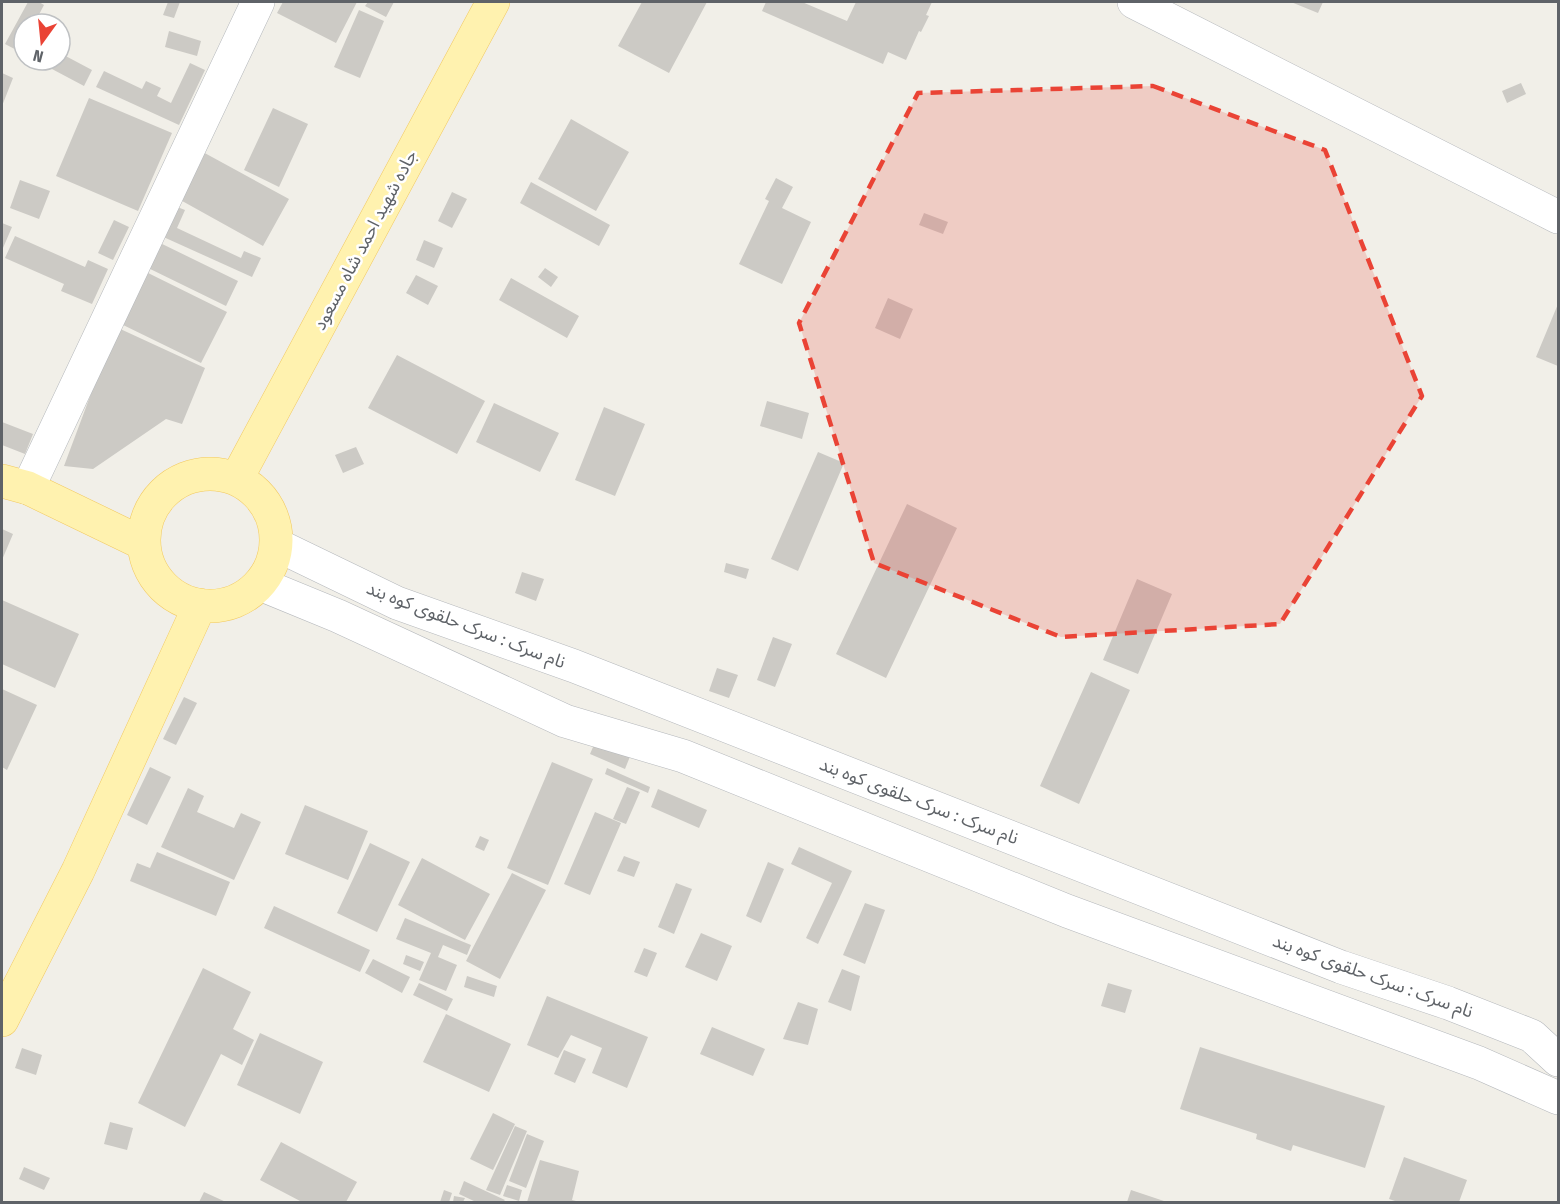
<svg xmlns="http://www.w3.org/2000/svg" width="1560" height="1204" viewBox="0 0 1560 1204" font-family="'Fira Sans Condensed','Noto Sans Arabic',sans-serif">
<rect width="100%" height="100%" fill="#f1efe8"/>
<path fill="#cccac5" d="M 28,2 L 39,2 L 44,5 L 34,24 L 24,24 L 24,54 L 5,44 Z
M 168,2 L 180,2 L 174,18 L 163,15 Z
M 283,2 L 357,2 L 336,43 L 277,13 Z
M 368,2 L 394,2 L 386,17 L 365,6 Z
M 642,2 L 707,2 L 669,73 L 618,46 Z
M 766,2 L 802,2 L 847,21 L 856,2 L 932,2 L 926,15 L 929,16 L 921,32 L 919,31 L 906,60 L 888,52 L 883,64 L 762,11 Z
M 1291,2 L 1323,2 L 1318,13 Z
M 359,10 L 384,21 L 360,78 L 334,67 Z
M 169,31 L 201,41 L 197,56 L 165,47 Z
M 60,53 L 92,70 L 84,86 L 35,60 L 60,60 Z
M 190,63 L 205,70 L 179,125 L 96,87 L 104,71 L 142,89 L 146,81 L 161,88 L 157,96 L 171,103 Z
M 2,73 L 13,78 L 2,106 Z
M 1521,83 L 1526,94 L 1507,103 L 1502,91 Z
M 89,98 L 172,133 L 138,211 L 56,176 Z
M 273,108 L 308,124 L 279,187 L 244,170 Z
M 571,119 L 629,152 L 596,211 L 538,179 Z
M 201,151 L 289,199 L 263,246 L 175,197 Z
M 776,178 L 793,187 L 782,208 L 811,222 L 782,284 L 739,264 L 769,201 L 765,199 Z
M 20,180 L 50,191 L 39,219 L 10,208 Z
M 531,182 L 610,225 L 599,246 L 520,203 Z
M 452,192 L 467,199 L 452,228 L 438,221 Z
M 172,205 L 185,210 L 177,228 L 241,258 L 244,251 L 261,258 L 252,277 L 159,235 Z
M 924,213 L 948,222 L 943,234 L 919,225 Z
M 114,220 L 129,227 L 113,260 L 98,253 Z
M 2,223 L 12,227 L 3,248 L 2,248 Z
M 15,236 L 85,267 L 88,260 L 108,269 L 92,304 L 61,291 L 64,284 L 5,258 Z
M 154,240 L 238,281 L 226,306 L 142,265 Z
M 424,240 L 443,248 L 434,268 L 416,260 Z
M 545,268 L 558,277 L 551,287 L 538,277 Z
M 142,270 L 227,312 L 201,363 L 117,322 Z
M 416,275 L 438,286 L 428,305 L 406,293 Z
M 511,278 L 579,316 L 567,338 L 499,300 Z
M 888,298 L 913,309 L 900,339 L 875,328 Z
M 1558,304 L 1558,366 L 1536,357 Z
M 116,327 L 205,368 L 182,424 L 166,419 L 93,469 L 64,466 Z
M 397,355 L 485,401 L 457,454 L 368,408 Z
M 767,401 L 809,413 L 802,439 L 760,426 Z
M 494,403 L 559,433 L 540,472 L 476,442 Z
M 604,407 L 645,424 L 615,496 L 575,480 Z
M 2,422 L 33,434 L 25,454 L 2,445 Z
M 356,447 L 364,464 L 343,473 L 335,455 Z
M 818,452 L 844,463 L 798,571 L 771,559 Z
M 907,504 L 957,528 L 886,678 L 836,654 Z
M 2,529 L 13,534 L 2,560 Z
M 726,563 L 749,569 L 746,579 L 724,572 Z
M 522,572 L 544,579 L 536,601 L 515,593 Z
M 1137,579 L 1172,594 L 1138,674 L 1103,660 Z
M 2,600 L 79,634 L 55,688 L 2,664 Z
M 773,637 L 792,644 L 775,687 L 757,680 Z
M 717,668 L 738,675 L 729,698 L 709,691 Z
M 1091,672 L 1130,690 L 1079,804 L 1040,786 Z
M 2,689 L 37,705 L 7,770 L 2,767 Z
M 184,697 L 197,703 L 176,745 L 163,739 Z
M 596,740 L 631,754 L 625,769 L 590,754 Z
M 552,762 L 593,779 L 548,885 L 507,868 Z
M 150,767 L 171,777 L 147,825 L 127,815 Z
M 607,768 L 650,787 L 648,793 L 605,774 Z
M 627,787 L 640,792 L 626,824 L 613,819 Z
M 188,788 L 204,796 L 197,812 L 234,828 L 241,813 L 261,822 L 234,880 L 161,847 Z
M 658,789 L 707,810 L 699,828 L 651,807 Z
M 305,805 L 368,831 L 348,880 L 285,854 Z
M 595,812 L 621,823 L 590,895 L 564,884 Z
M 480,836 L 489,840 L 484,851 L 475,847 Z
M 370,843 L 410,862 L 377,932 L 337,913 Z
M 799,847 L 852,871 L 818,944 L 806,938 L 832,883 L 791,864 Z
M 157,852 L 230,882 L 216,916 L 130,881 L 137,863 L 150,868 Z
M 624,856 L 640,862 L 634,877 L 617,871 Z
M 422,858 L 490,894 L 465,940 L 398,905 Z
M 768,862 L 784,869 L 761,923 L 746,916 Z
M 512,873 L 546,890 L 500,979 L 466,961 Z
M 676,883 L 692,889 L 674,934 L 658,927 Z
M 865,903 L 885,910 L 865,964 L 843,955 Z
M 274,906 L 370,950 L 360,972 L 264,928 Z
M 405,918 L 471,945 L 467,955 L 443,945 L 438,957 L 457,965 L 446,991 L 419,980 L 431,953 L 396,939 Z
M 701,933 L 732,946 L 717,981 L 685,967 Z
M 644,948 L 657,953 L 647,977 L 634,972 Z
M 406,955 L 424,962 L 420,971 L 403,964 Z
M 373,959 L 410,977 L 402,993 L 365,973 Z
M 203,968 L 251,992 L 233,1029 L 254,1040 L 242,1065 L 221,1054 L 185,1127 L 138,1103 Z
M 842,969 L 860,976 L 851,1011 L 828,1002 Z
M 467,976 L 497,986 L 494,997 L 464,987 Z
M 419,983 L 453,999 L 447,1011 L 413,995 Z
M 1108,983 L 1132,990 L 1125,1013 L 1101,1006 Z
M 547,996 L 648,1037 L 627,1088 L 592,1073 L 602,1048 L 571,1035 L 558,1058 L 527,1045 Z
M 798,1002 L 818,1009 L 808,1045 L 783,1039 Z
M 446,1014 L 511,1044 L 489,1092 L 423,1062 Z
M 712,1027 L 765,1049 L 753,1076 L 700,1054 Z
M 260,1033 L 323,1062 L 300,1114 L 237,1085 Z
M 1200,1047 L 1385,1106 L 1365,1168 L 1293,1145 L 1291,1151 L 1256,1139 L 1257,1134 L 1180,1109 Z
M 22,1048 L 42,1055 L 36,1075 L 15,1068 Z
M 564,1050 L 586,1059 L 575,1083 L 554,1074 Z
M 493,1113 L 515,1124 L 493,1170 L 470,1159 Z
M 110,1122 L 133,1128 L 127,1150 L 104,1144 Z
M 515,1126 L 527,1131 L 500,1195 L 486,1190 Z
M 527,1134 L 544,1141 L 526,1188 L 509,1181 Z
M 281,1142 L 357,1182 L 346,1202 L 302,1202 L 260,1180 Z
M 1404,1157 L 1467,1180 L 1459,1202 L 1398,1202 L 1389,1199 Z
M 540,1160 L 579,1171 L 572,1200 L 580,1202 L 527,1202 Z
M 24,1167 L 50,1178 L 44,1190 L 19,1179 Z
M 464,1181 L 505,1200 L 503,1202 L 476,1202 L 459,1194 Z
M 507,1185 L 522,1190 L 519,1201 L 503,1196 Z
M 444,1190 L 452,1193 L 449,1202 L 440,1202 Z
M 1131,1190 L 1167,1202 L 1127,1202 Z
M 204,1192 L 226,1202 L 199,1202 Z
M 454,1196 L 465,1198 L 463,1202 L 453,1202 Z"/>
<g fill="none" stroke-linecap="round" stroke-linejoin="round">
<g stroke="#b5b8bc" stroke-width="34">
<path id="minor" d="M 1134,2 L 1558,217
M 28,488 L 258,2
M 277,545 L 397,603 L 574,666 L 1341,967 L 1448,1003 L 1532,1036 L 1558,1060
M 260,584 L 338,616 L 565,721 L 683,756 L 1067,911 L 1479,1063 L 1558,1098"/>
</g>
<g stroke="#f2c960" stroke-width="34">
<path id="major" d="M144 540a66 66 0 1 1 132 0a66 66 0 1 1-132 0Z
M 237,478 L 493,2
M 2,481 L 28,488 L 144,544
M 2,1020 L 78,871 L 200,605"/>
</g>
<use href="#minor" stroke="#fff" stroke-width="33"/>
<use href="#major" stroke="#fff2af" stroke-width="33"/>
</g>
<path fill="#ea4335" fill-opacity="0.2" stroke="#ea4335" stroke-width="4.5" stroke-dasharray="12 8" stroke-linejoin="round" d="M 1153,86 L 1325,150 L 1422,396 L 1280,624 L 1061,637 L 874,563 L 799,323 L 918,93 Z"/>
<g text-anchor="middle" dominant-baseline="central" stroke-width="5" stroke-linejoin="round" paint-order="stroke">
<g font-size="18" fill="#5f6368" stroke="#fff">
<text transform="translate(365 240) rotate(-62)">جاده شهيد احمد شاه مسعود</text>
<text transform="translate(466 625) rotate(21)">نام سرک : سرک حلقوی کوه بند</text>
<text transform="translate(919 801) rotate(21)">نام سرک : سرک حلقوی کوه بند</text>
<text transform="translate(1373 976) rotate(20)">نام سرک : سرک حلقوی کوه بند</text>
</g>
</g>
<rect width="1560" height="1204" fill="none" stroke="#5f6368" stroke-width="6"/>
<g transform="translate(42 42) rotate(195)"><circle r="28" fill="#ffffff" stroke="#bfc1c3" stroke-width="1.5"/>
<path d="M0-4.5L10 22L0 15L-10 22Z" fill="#ea4335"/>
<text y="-9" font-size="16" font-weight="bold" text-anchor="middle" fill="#5f6368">N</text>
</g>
</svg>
